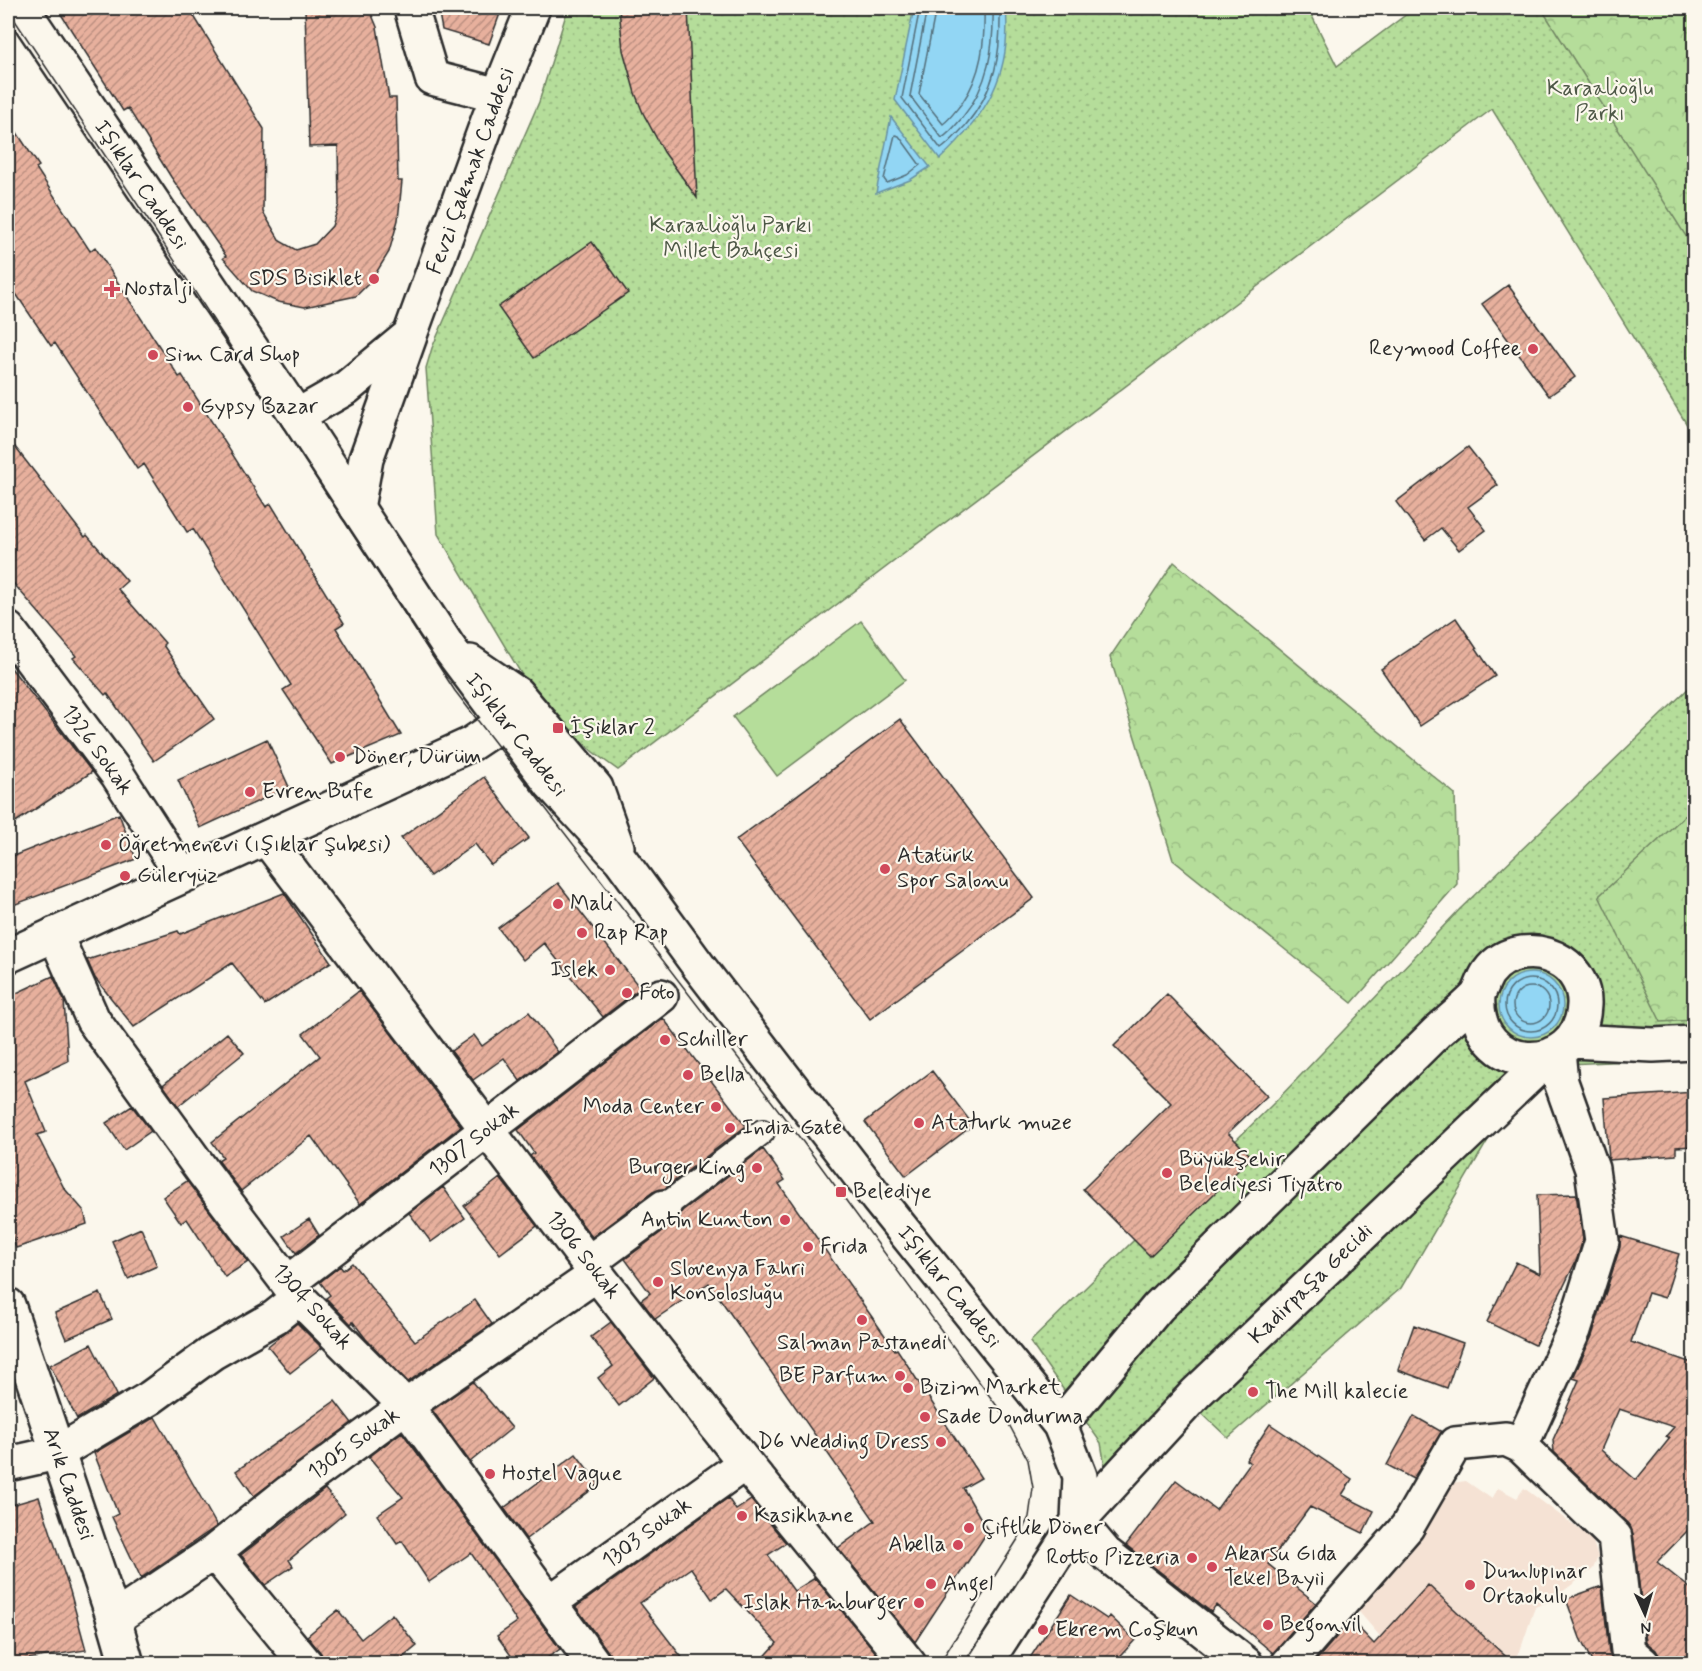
<svg xmlns="http://www.w3.org/2000/svg" width="1702" height="1671" viewBox="0 0 1702 1671" font-family="Mynerve,sans-serif">
<defs>
<pattern id="green-dots" width="8" height="8" patternUnits="userSpaceOnUse" patternTransform="scale(1.5)"><rect width="8" height="8" fill="#b5dd9a"/><path d="M2 2h.1M6 6h.1" fill="none" stroke="#9cbe85" stroke-width="1.8" stroke-linecap="round"/></pattern>
<pattern id="forest-crowns" width="20" height="18" patternUnits="userSpaceOnUse" patternTransform="scale(1.5)"><rect width="20" height="18" fill="#b5dd9a"/><path d="M2 6a3 3 0 1 1 6 0M12 15a3 3 0 1 1 6 0" fill="none" stroke="#9cbe85"/></pattern>
<pattern id="building-hatch" width="6" height="6" patternUnits="userSpaceOnUse" patternTransform="scale(1.5)"><rect width="6" height="6" fill="#e7b09d"/><path d="M-1 1l2-2M0 6l6-6M5 7l2-2" fill="none" stroke="#bb8f80"/></pattern>
</defs>
<rect width="100%" height="100%" fill="#fbf7ec"/>
<filter id="ink" filterUnits="userSpaceOnUse"><feTurbulence type="fractalNoise" baseFrequency=".0167" numOctaves="2"/><feDisplacementMap in="SourceGraphic" scale="12" xChannelSelector="R" yChannelSelector="G"/><feConvolveMatrix kernelMatrix="1 2 1 2 8 2 1 2 1" color-interpolation-filters="sRGB"/></filter>
<g filter="url(#ink)">
<path fill="#f5e2d4" d="M 1466,1481 L 1492,1499 L 1498,1488 L 1517,1498 L 1524,1488 L 1592,1539 L 1598,1557 L 1593,1569 L 1550,1601 L 1535,1607 L 1520,1651 L 1510,1663 L 1403,1663 L 1354,1606 L 1443,1484 Z"/>
<path fill="url(#green-dots)" stroke="#708462" stroke-width="1.5" d="M 568,8 L 1308,8 L 1337,66 L 1415,8 L 1694,8 L 1694,436 L 1492,109 L 618,770 L 593,752 L 535,697 L 438,534 L 426,368 L 432,348 L 539,102 Z
M 1694,683 L 1694,1058 L 1567,1064 L 1518,1089 L 1401,1288 L 1228,1438 L 1191,1403 L 1106,1472 L 1101,1443 L 1030,1342 L 1276,1101 L 1460,909 Z"/>
<path fill="url(#forest-crowns)" stroke="#708462" stroke-width="1.5" d="M 1541,8 L 1694,8 L 1694,249 Z
M 1174,562 L 1455,794 L 1457,884 L 1352,1003 L 1173,860 L 1110,657 Z
M 1694,807 L 1694,1020 L 1661,1022 L 1599,896 Z"/>
<path fill="#b5dd9a" stroke="#708462" stroke-width="1.5" d="M 861,621 L 905,680 L 777,776 L 733,717 Z"/>
<path fill="#92d6f4" stroke="#6992a4" stroke-width="1.5" d="M 914,8 L 1006,8 C 1012,74 987,115 940,159 L 895,100 Z
M 891,117 L 930,167 L 910,180 L 876,193 Z
M1499 1005a32 32 0 1 1 64 0a32 32 0 1 1-64 0Z"/>
<g fill="none" stroke-linecap="round" stroke-linejoin="round">
<path stroke="#546f7b" stroke-width="1.5" d="M 920,8 L 902,98 L 941,149 C 950,143 957,134 965,126 C 996,89 1001,55 1000,8
M 927,8 L 910,96 L 942,138 C 950,133 956,125 962,118 C 989,85 994,48 993,8
M 936,8 L 919,94 L 943,124 C 950,119 956,110 962,103 C 982,74 985,42 984,8
M 895,135 L 899,136 L 920,165 L 907,175 L 887,183 L 884,179 Z
M1505 1005a26 26 0 1 1 52 0a26 26 0 1 1-52 0Z
M1513 1005a18 18 0 1 1 36 0a18 18 0 1 1-36 0Z"/>
</g>
<path fill="url(#building-hatch)" stroke="#2b2b2b" stroke-width="1.5" fill-rule="evenodd" d="M 57,8 L 189,8 L 264,129 L 263,212 L 280,241 L 296,250 L 315,244 L 332,226 L 339,205 L 338,146 L 309,147 L 305,8 L 369,8 L 377,27 L 389,98 L 396,98 L 398,181 L 402,181 L 398,220 L 389,252 L 371,281 L 356,296 L 305,307 L 278,302 L 252,291 L 223,258 L 226,256 L 171,177 L 128,108 L 123,111 Z
M 438,8 L 502,8 L 489,44 L 442,30 Z
M 619,8 L 688,8 L 697,198 L 664,152 L 643,113 L 635,93 L 623,50 Z
M 8,119 L 39,166 L 36,168 L 90,251 L 95,247 L 179,377 L 182,375 L 266,507 L 271,504 L 344,623 L 336,628 L 401,735 L 332,764 L 283,690 L 291,685 L 193,529 L 187,532 L 144,464 L 137,469 L 55,343 L 51,346 L 8,282 Z
M 592,242 L 628,293 L 534,358 L 498,307 Z
M 1508,285 L 1575,377 L 1549,396 L 1482,304 Z
M 8,438 L 85,537 L 87,535 L 127,581 L 118,589 L 165,643 L 163,645 L 214,719 L 154,761 L 107,693 L 105,695 L 73,658 L 76,656 L 8,577 Z
M 1468,447 L 1498,485 L 1468,507 L 1486,530 L 1459,550 L 1441,528 L 1425,540 L 1396,502 Z
M 1456,618 L 1495,676 L 1420,726 L 1381,669 Z
M 8,664 L 92,772 L 8,827 Z
M 900,719 L 1034,898 L 870,1019 L 736,840 Z
M 267,739 L 289,787 L 200,828 L 178,780 Z
M 484,777 L 529,838 L 491,865 L 475,844 L 430,876 L 401,838 Z
M 119,814 L 136,859 L 8,907 L 8,858 Z
M 558,883 L 640,988 L 603,1017 L 544,943 L 523,960 L 498,928 Z
M 284,893 L 331,962 L 265,1005 L 232,963 L 134,1027 L 95,978 L 87,960 L 178,931 L 180,934 Z
M 53,976 L 64,1000 L 68,1061 L 25,1081 L 46,1132 L 37,1135 L 64,1188 L 84,1211 L 87,1224 L 16,1248 L 8,1224 L 8,997 Z
M 359,991 L 461,1126 L 360,1204 L 311,1136 L 241,1191 L 218,1160 L 223,1157 L 212,1142 L 320,1056 L 303,1034 Z
M 1167,994 L 1267,1096 L 1228,1133 L 1252,1157 L 1150,1256 L 1083,1189 L 1171,1103 L 1114,1046 Z
M 529,1012 L 558,1052 L 520,1081 L 504,1058 L 473,1080 L 451,1051 L 474,1035 L 482,1046 Z
M 663,1018 L 746,1126 L 664,1189 L 653,1192 L 592,1237 L 530,1156 L 534,1153 L 518,1130 Z
M 227,1033 L 244,1053 L 178,1106 L 163,1085 Z
M 932,1071 L 973,1125 L 906,1176 L 865,1122 Z
M 1695,1092 L 1695,1146 L 1676,1147 L 1676,1155 L 1609,1160 L 1604,1098 Z
M 132,1106 L 151,1131 L 124,1150 L 106,1123 Z
M 763,1149 L 785,1180 L 779,1184 L 895,1350 L 897,1349 L 981,1478 L 963,1488 L 988,1531 L 915,1642 L 838,1548 L 875,1521 L 709,1283 L 655,1319 L 641,1300 L 650,1293 L 625,1259 L 675,1222 L 682,1211 Z
M 500,1178 L 537,1226 L 500,1254 L 464,1206 Z
M 187,1181 L 248,1262 L 225,1277 L 187,1219 L 181,1223 L 163,1197 Z
M 443,1187 L 465,1218 L 431,1242 L 409,1213 Z
M 1576,1194 L 1583,1239 L 1577,1259 L 1535,1345 L 1487,1322 L 1516,1262 L 1540,1274 L 1537,1195 Z
M 309,1219 L 319,1235 L 296,1253 L 284,1236 Z
M 141,1228 L 157,1266 L 128,1279 L 112,1241 Z
M 1620,1236 L 1679,1254 L 1665,1298 L 1648,1293 L 1631,1342 L 1695,1364 L 1695,1523 L 1657,1562 L 1695,1592 L 1695,1664 L 1661,1664 L 1660,1657 L 1656,1650 L 1646,1642 L 1633,1534 L 1628,1524 L 1554,1452 L 1553,1440 L 1579,1380 L 1573,1378 L 1592,1336 L 1620,1247 ZM 1619,1409 L 1674,1427 L 1666,1436 L 1670,1438 L 1636,1480 L 1601,1450 Z
M 352,1263 L 415,1341 L 475,1300 L 492,1324 L 408,1382 L 366,1339 L 353,1322 L 351,1324 L 326,1298 L 330,1295 L 320,1282 L 340,1266 L 343,1270 Z
M 100,1293 L 112,1319 L 66,1339 L 55,1313 Z
M 611,1322 L 654,1378 L 619,1406 L 598,1378 L 613,1366 L 591,1337 Z
M 297,1323 L 322,1348 L 290,1373 L 268,1346 Z
M 1414,1325 L 1463,1343 L 1447,1388 L 1398,1370 Z
M 91,1344 L 117,1395 L 77,1419 L 50,1365 Z
M 473,1382 L 512,1428 L 470,1462 L 432,1410 Z
M 335,1401 L 352,1423 L 254,1496 L 236,1471 Z
M 1414,1416 L 1442,1432 L 1413,1479 L 1387,1465 Z
M 155,1417 L 217,1526 L 141,1578 L 112,1517 L 118,1514 L 94,1453 Z
M 1270,1424 L 1352,1479 L 1342,1495 L 1374,1511 L 1363,1533 L 1310,1507 L 1268,1564 L 1316,1603 L 1273,1653 L 1216,1605 L 1211,1612 L 1126,1545 L 1176,1480 L 1216,1510 L 1250,1463 L 1246,1460 Z
M 402,1432 L 560,1649 L 539,1664 L 517,1664 L 497,1636 L 517,1622 L 471,1553 L 429,1582 L 402,1541 L 397,1544 L 377,1515 L 403,1497 L 369,1457 Z
M 576,1454 L 599,1484 L 526,1539 L 504,1508 Z
M 325,1489 L 345,1513 L 289,1560 L 293,1566 L 265,1585 L 241,1555 Z
M 39,1497 L 70,1591 L 86,1650 L 8,1662 L 8,1506 Z
M 728,1498 L 736,1510 L 751,1500 L 786,1543 L 768,1555 L 794,1591 L 815,1578 L 882,1660 L 879,1664 L 758,1664 L 777,1643 L 726,1589 L 712,1599 L 691,1568 L 640,1603 L 687,1664 L 612,1664 L 609,1653 L 576,1607 Z
M 1428,1585 L 1514,1664 L 1313,1664 L 1351,1620 L 1374,1644 Z
M 1602,1586 L 1609,1653 L 1615,1664 L 1593,1664 L 1580,1638 L 1566,1599 Z
M 1071,1595 L 1107,1619 L 1110,1616 L 1135,1640 L 1113,1664 L 1026,1664 Z
M 338,1610 L 361,1639 L 392,1614 L 417,1646 L 395,1664 L 324,1664 L 321,1653 L 307,1636 Z"/>
<g fill="none" stroke-linecap="round" stroke-linejoin="round">
<g stroke="#2b2b2b" stroke-width="28">
<path id="pedestrian" d="M 664,1207 L 762,1132"/>
</g>
<g stroke="#2b2b2b" stroke-width="38">
<path id="minor" d="M 411,8 L 432,78 L 498,95
M 297,416 L 346,388 L 410,335 L 489,118 L 533,8
M 357,508 L 366,459 L 410,336
M 8,629 L 117,774 L 182,875
M 267,839 L 595,1272 L 745,1463 L 909,1664
M 55,934 L 93,1020 L 204,1173 L 299,1298 L 406,1406 L 594,1664
M 1571,1041 L 1653,1045 L 1694,1043
M 588,1263 L 664,1207
M 288,1283 L 661,996
M 1060,1425 L 1158,1307 L 1438,1031 C 1451,1020 1464,1009 1476,997 C 1481,991 1483,980 1488,973 C 1505,949 1539,947 1562,962 C 1576,971 1585,989 1584,1005 C 1581,1079 1472,1077 1478,995
M 1521,1446 L 1574,1330 L 1602,1241 L 1592,1169 L 1561,1082 L 1558,1051
M 8,1464 L 57,1453 L 150,1398 L 212,1353 L 275,1317 L 299,1298
M 214,1552 L 306,1664
M 549,1603 L 745,1463
M 114,1619 L 214,1552 L 289,1492 L 406,1406 L 597,1274
M 1246,1664 L 1105,1553 L 1078,1521 L 1196,1393 L 1552,1054
M 1288,1664 L 1407,1527 L 1455,1444 L 1506,1439 L 1521,1446 L 1615,1537 L 1628,1651 L 1643,1664"/>
</g>
<g stroke="#2b2b2b" stroke-width="38">
<path id="tertiary" d="M 22,8 L 297,416 L 449,648 L 551,784 L 621,860 L 700,968 L 877,1198 L 1060,1425 L 1080,1476 L 1078,1521 L 985,1664
M 470,662 L 517,694 L 596,788 L 617,847
M 8,956 L 471,744 L 504,722
M 8,1305 L 114,1619 L 127,1664"/>
</g>
<use href="#pedestrian" stroke="#fbf7ec" stroke-width="24"/>
<use href="#minor" stroke="#fbf7ec" stroke-width="33"/>
<use href="#tertiary" stroke="#fbf7ec" stroke-width="33"/>
<path stroke="#2b2b2b" stroke-width="1.5" d="M 8,10 L 154,229 L 455,691 L 803,1142 L 1005,1417 L 1028,1460 L 1033,1488 L 1029,1517 L 1018,1539 L 939,1664"/>
</g>
</g>
<g fill="#d1495b" stroke="#fbf7ec" stroke-width="2">
<circle cx="374" cy="279" r="6"/>
<path d="M109 280h6v6h6v6h-6v6h-6v-6h-6v-6h6z"/>
<circle cx="1533" cy="349" r="6"/>
<circle cx="153" cy="355" r="6"/>
<circle cx="188" cy="407" r="6"/>
<rect x="552" y="722" width="12" height="12" rx="3"/>
<circle cx="340" cy="757" r="6"/>
<circle cx="250" cy="792" r="6"/>
<circle cx="106" cy="845" r="6"/>
<circle cx="885" cy="869" r="6"/>
<circle cx="125" cy="876" r="6"/>
<circle cx="558" cy="904" r="6"/>
<circle cx="582" cy="933" r="6"/>
<circle cx="610" cy="970" r="6"/>
<circle cx="627" cy="993" r="6"/>
<circle cx="665" cy="1040" r="6"/>
<circle cx="688" cy="1075" r="6"/>
<circle cx="716" cy="1107" r="6"/>
<circle cx="919" cy="1123" r="6"/>
<circle cx="730" cy="1128" r="6"/>
<circle cx="757" cy="1168" r="6"/>
<circle cx="1167" cy="1173" r="6"/>
<rect x="835" y="1186" width="12" height="12" rx="3"/>
<circle cx="785" cy="1220" r="6"/>
<circle cx="808" cy="1247" r="6"/>
<circle cx="658" cy="1282" r="6"/>
<circle cx="862" cy="1320" r="6"/>
<circle cx="900" cy="1376" r="6"/>
<circle cx="908" cy="1388" r="6"/>
<circle cx="1253" cy="1392" r="6"/>
<circle cx="925" cy="1417" r="6"/>
<circle cx="941" cy="1442" r="6"/>
<circle cx="490" cy="1474" r="6"/>
<circle cx="742" cy="1516" r="6"/>
<circle cx="969" cy="1528" r="6"/>
<circle cx="958" cy="1545" r="6"/>
<circle cx="1192" cy="1558" r="6"/>
<circle cx="1212" cy="1567" r="6"/>
<circle cx="931" cy="1584" r="6"/>
<circle cx="1470" cy="1585" r="6"/>
<circle cx="919" cy="1603" r="6"/>
<circle cx="1268" cy="1625" r="6"/>
<circle cx="1043" cy="1630" r="6"/>
</g>
<g text-anchor="middle" dominant-baseline="central" stroke-width="4.5" stroke-linejoin="round" paint-order="stroke">
<g font-size="22" fill="#4e5847" stroke="#fbf7ec">
<text x="1600" y="89">Karaalioğlu<tspan x="1600" dy="25">Parkı</tspan></text>
<text x="731" y="226">Karaalioğlu Parkı<tspan x="731" dy="25">Millet Bahçesi</tspan></text>
</g>
<g font-size="22" fill="#2b2b2b" stroke="#fbf7ec">
<text transform="translate(471 171) rotate(-70)">Fevzi Çakmak Caddesi</text>
<text transform="translate(141 185) rotate(56)">Işıklar Caddesi</text>
<text transform="translate(516 735) rotate(52)">Işıklar Caddesi</text>
<text transform="translate(97 750) rotate(54)">1326 Sokak</text>
<text transform="translate(474 1140) rotate(-38)">1307 Sokak</text>
<text transform="translate(583 1255) rotate(52)">1306 Sokak</text>
<text transform="translate(1311 1284) rotate(-44)">Kadirpaşa Gecidi</text>
<text transform="translate(949 1287) rotate(51)">Işıklar Caddesi</text>
<text transform="translate(312 1307) rotate(48)">1304 Sokak</text>
<text transform="translate(354 1444) rotate(-36)">1305 Sokak</text>
<text transform="translate(68 1484) rotate(71)">Arık Caddesi</text>
<text transform="translate(647 1533) rotate(-36)">1303 Sokak</text>
</g>
<g font-size="22" fill="#2b2b2b" stroke="#fbf7ec" text-anchor="start">
<text x="362" y="279" text-anchor="end">SDS Bisiklet</text>
<text x="124" y="289">Nostalji</text>
<text x="1521" y="349" text-anchor="end">Reymood Coffee</text>
<text x="165" y="355">Sim Card Shop</text>
<text x="200" y="407">Gypsy Bazar</text>
<text x="570" y="728">İşiklar 2</text>
<text x="352" y="757">Döner, Dürüm</text>
<text x="262" y="792">Evren Bufe</text>
<text x="118" y="845">Öğretmenevi (ışıklar Şubesi)</text>
<text x="897" y="856">Atatürk<tspan x="897" dy="25">Spor Salonu</tspan></text>
<text x="137" y="876">Güleryüz</text>
<text x="570" y="904">Mali</text>
<text x="594" y="933">Rap Rap</text>
<text x="598" y="970" text-anchor="end">Islek</text>
<text x="639" y="993">Foto</text>
<text x="677" y="1040">Schiller</text>
<text x="700" y="1075">Bella</text>
<text x="704" y="1107" text-anchor="end">Moda Center</text>
<text x="931" y="1123">Ataturk muze</text>
<text x="742" y="1128">India Gate</text>
<text x="1179" y="1160">Büyükşehir<tspan x="1179" dy="25">Belediyesi Tiyatro</tspan></text>
<text x="745" y="1168" text-anchor="end">Burger King</text>
<text x="853" y="1192">Belediye</text>
<text x="773" y="1220" text-anchor="end">Antin Kunton</text>
<text x="820" y="1247">Frida</text>
<text x="670" y="1269">Slovenya Fahri<tspan x="670" dy="25">Konsolosluğu</tspan></text>
<text x="862" y="1343" text-anchor="middle">Salman Pastanedi</text>
<text x="888" y="1376" text-anchor="end">BE Parfum</text>
<text x="920" y="1388">Bizim Market</text>
<text x="1265" y="1392">The Mill kalecie</text>
<text x="937" y="1417">Sade Dondurma</text>
<text x="929" y="1442" text-anchor="end">D6 Wedding Dress</text>
<text x="502" y="1474">Hostel Vague</text>
<text x="754" y="1516">Kasikhane</text>
<text x="981" y="1528">Çiftlik Döner</text>
<text x="946" y="1545" text-anchor="end">Abella</text>
<text x="1224" y="1554">Akarsu Gıda<tspan x="1224" dy="25">Tekel Bayii</tspan></text>
<text x="1180" y="1558" text-anchor="end">Rotto Pizzeria</text>
<text x="1482" y="1572">Dumlupınar<tspan x="1482" dy="25">Ortaokulu</tspan></text>
<text x="943" y="1584">Angel</text>
<text x="907" y="1603" text-anchor="end">Islak Hamburger</text>
<text x="1280" y="1625">Begonvil</text>
<text x="1055" y="1630">Ekrem Coşkun</text>
</g>
</g>
<rect width="1702" height="1671" fill="none" stroke="#fbf7ec" stroke-width="30"/>
<rect x="15" y="15" width="1672" height="1641" fill="none" stroke="#2b2b2b" stroke-width="2" filter="url(#ink)"/>
<g transform="translate(1645 1614) rotate(176)" stroke="#fbf7ec" stroke-width="4.5" paint-order="stroke">
<path d="M0-4.5L10 22L0 15L-10 22Z" fill="#2b2b2b"/>
<text y="-9" font-size="16" font-weight="bold" text-anchor="middle" fill="#2b2b2b">N</text>
</g>
</svg>
